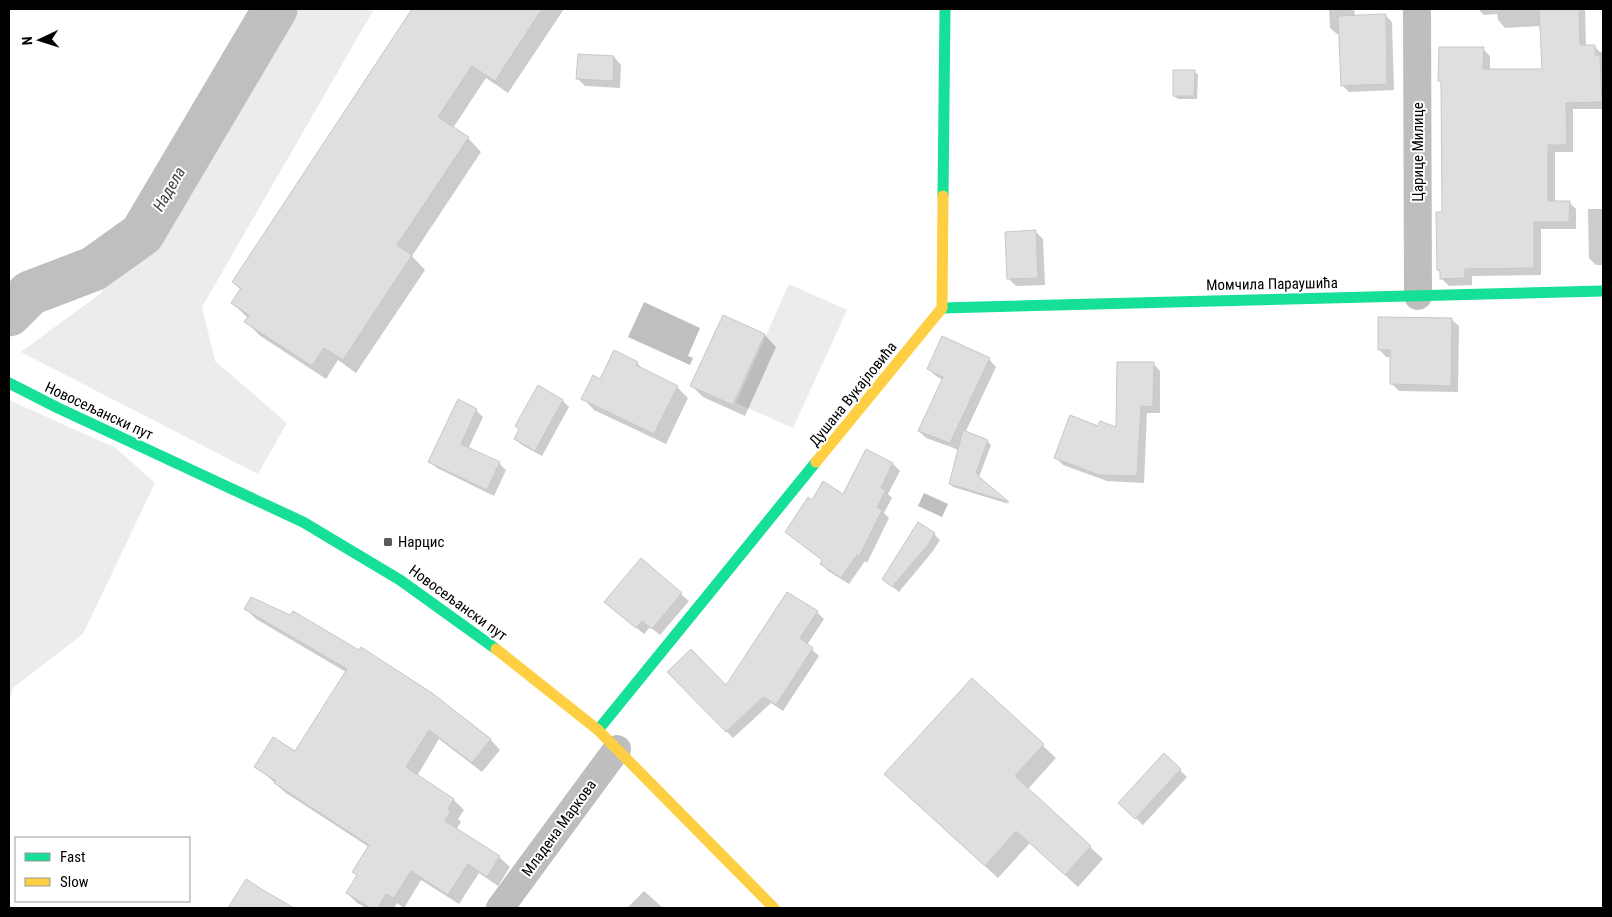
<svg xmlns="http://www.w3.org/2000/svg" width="1612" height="917" viewBox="0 0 1612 917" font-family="'Roboto Condensed',sans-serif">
<rect width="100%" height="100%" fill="#fff"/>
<path fill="#ececec" d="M 263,9 L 374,9 L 202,307 L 215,361 L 287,423 L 258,474 L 21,352 L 101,293 Z
M 789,284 L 847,310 L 793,428 L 736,403 Z
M 9,400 L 116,448 L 155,483 L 83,634 L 13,688 L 9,702 Z"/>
<path fill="#bfbfbf" d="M 644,302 L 700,328 L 688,356 L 693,358 L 690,365 L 628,337 Z
M 924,493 L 948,504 L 942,517 L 918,506 Z"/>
<path fill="#0003" d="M 413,9 L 564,9 L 508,93 L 486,78 L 453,128 L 468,138 L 481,152 L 412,256 L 425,270 L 356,373 L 338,360 L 326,379 L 259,335 L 246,321 L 248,318 L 232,303 L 241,290 L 233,282 Z
M 1329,9 L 1354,9 L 1355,16 L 1385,15 L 1392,22 L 1394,90 L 1349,92 L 1343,86 L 1340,34 L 1337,34 L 1330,28 Z
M 1478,9 L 1585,9 L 1586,46 L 1594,46 L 1600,52 L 1603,51 L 1603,109 L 1573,109 L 1573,152 L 1555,152 L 1555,202 L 1569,202 L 1576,209 L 1576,229 L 1541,229 L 1541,275 L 1472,276 L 1472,285 L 1449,286 L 1442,279 L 1441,273 L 1438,270 L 1443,214 L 1443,84 L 1440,81 L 1483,49 L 1490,56 L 1490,70 L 1543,70 L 1541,26 L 1505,28 L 1498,20 L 1497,14 L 1484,15 Z
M 614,57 L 621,65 L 620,88 L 585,86 L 578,79 Z
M 1194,71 L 1198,75 L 1197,99 L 1178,99 L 1174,96 Z
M 1588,209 L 1603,209 L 1603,265 L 1596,265 L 1589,258 Z
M 1035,231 L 1043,239 L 1045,285 L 1016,286 L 1009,279 Z
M 724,316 L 765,335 L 776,347 L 745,416 L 703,397 L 692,386 Z
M 1451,319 L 1459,326 L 1458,392 L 1399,391 L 1392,384 L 1391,357 L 1386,357 L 1379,349 Z
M 989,359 L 996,367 L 965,433 L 987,441 L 991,445 L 979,477 L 982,479 L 981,480 L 1009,504 L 953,487 L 950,484 L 959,450 L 926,438 L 919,431 L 943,380 L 936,376 L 929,369 Z
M 637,363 L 645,371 L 677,387 L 688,398 L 666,444 L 594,410 L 583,398 Z
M 1153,363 L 1160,371 L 1160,413 L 1147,413 L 1144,483 L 1107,481 L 1063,465 L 1055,457 L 1099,427 L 1117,429 Z
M 563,401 L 569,407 L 542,456 L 522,445 L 515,438 Z
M 476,410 L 483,417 L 468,449 L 499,463 L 506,470 L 494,496 L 437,468 L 430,461 Z
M 866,451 L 893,464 L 900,471 L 888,494 L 892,498 L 884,513 L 889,518 L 867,563 L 865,561 L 849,584 L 828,571 L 821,563 L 823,561 L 812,501 L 843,496 Z
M 934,534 L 940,540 L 933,551 L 899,592 L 883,579 Z
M 641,560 L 689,601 L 660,635 L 650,627 L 644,634 L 613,609 Z
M 246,609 L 490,739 L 500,750 L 482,772 L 439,739 L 417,776 L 454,800 L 464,810 L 458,819 L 461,822 L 456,830 L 499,857 L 510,867 L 498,886 L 479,873 L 459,904 L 421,880 L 404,908 L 397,903 L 394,908 L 366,908 L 357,903 L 347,893 L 358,875 L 369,847 L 286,793 L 256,766 L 295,753 L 346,672 L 256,619 Z
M 817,612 L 824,619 L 807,645 L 819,656 L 783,711 L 771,703 L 733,738 L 669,672 L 726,686 Z
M 972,680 L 1056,758 L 1028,789 L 1103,859 L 1078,887 L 1030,843 L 998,878 L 898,787 Z
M 1180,770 L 1187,777 L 1143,825 L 1128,811 Z
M 246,881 L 292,908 L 231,908 L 230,907 Z
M 644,891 L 663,908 L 627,908 Z"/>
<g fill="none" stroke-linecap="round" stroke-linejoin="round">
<path stroke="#bfbfbf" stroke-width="45" d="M 9,314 L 30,293 L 93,269 L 142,234 L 275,9"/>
</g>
<path fill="#dfdfdf" stroke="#c7c7c7" d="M 412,9 L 542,9 L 495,81 L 472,66 L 438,117 L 469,137 L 397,245 L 412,255 L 343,360 L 324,348 L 312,366 L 244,322 L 249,315 L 231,303 L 241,288 L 232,282 Z
M 1539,9 L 1579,9 L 1580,45 L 1595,45 L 1595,55 L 1600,55 L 1602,102 L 1566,103 L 1567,145 L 1548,145 L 1548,201 L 1570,201 L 1569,222 L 1534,222 L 1534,268 L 1465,269 L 1465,278 L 1440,279 L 1440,270 L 1437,270 L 1436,212 L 1442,212 L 1441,81 L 1438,81 L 1439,47 L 1484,47 L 1483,69 L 1542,69 Z
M 1386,14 L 1387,84 L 1341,86 L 1338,16 Z
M 578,54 L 614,56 L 613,81 L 576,79 Z
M 1173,70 L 1195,70 L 1194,96 L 1173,96 Z
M 1036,230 L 1038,278 L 1007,279 L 1005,232 Z
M 723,315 L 765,334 L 733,405 L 690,386 Z
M 1378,317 L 1452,318 L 1451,386 L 1390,384 L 1390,350 L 1378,350 Z
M 942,336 L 990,358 L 950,443 L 918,431 L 943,377 L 927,369 Z
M 614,350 L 638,362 L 636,365 L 678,386 L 654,434 L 581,399 L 593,375 L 600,379 Z
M 1117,362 L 1154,362 L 1153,407 L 1141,406 L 1137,476 L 1099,475 L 1054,458 L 1070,415 L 1098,426 L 1100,421 L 1116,427 Z
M 538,385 L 563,400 L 535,451 L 514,439 L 519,429 L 515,426 Z
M 458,399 L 477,409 L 461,444 L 500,462 L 487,490 L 428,462 Z
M 963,430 L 988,440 L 976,473 L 979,475 L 978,476 L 1009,502 L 949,484 Z
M 866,449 L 893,463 L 881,488 L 886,490 L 877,507 L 882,510 L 859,557 L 857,555 L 841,578 L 820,564 L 822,560 L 785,532 L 808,497 L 812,500 L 823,481 L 843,494 Z
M 918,522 L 935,533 L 928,545 L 892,587 L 882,579 Z
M 641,558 L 682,593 L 652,629 L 642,621 L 636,628 L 604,602 Z
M 787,592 L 818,611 L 800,638 L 813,648 L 776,705 L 763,697 L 726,732 L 667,672 L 691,649 L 726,685 Z
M 251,597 L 290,615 L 293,611 L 359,650 L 361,647 L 432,693 L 491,739 L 472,763 L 429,730 L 406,767 L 454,799 L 448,809 L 451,811 L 445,821 L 500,856 L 487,877 L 468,864 L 448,895 L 411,871 L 394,898 L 386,894 L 378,908 L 371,908 L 346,893 L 357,875 L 352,872 L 369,845 L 274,783 L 276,781 L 254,767 L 273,737 L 295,751 L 347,669 L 244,609 Z
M 972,678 L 1044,744 L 1015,776 L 1091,846 L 1065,875 L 1016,831 L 985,866 L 884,774 Z
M 1164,753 L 1181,769 L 1135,819 L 1118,803 Z
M 246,879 L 263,890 L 294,908 L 228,908 Z"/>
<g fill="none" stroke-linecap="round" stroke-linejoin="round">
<path stroke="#bebebe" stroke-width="28" d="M 1417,9 L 1418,296
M 500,908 L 617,749"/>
<path stroke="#16e098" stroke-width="11" d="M 943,196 L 945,9
M 942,308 L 1603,291
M 9,383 L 58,408 L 303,522 L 400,580 L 496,649
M 598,730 L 816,462"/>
<path stroke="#ffcf43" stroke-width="11" d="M 816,462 L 942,308 L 943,196
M 496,649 L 598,730 L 774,908"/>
</g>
<rect fill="#595959" stroke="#fff" stroke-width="2" x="383" y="537" width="10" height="10" rx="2.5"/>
<g text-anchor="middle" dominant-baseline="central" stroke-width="4" stroke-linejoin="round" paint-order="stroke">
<g font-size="15" fill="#000" stroke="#fff">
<text transform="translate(1418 152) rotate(-90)">Царице Милице</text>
<text transform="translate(1272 284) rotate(-1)">Момчила Параушића</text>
<text transform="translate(853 394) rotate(-51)">Душана Вукајловића</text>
<text transform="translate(99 411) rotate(25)">Новосељански пут</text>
<text transform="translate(458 603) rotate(36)">Новосељански пут</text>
<text transform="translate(559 828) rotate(-54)">Младена Маркова</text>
</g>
<g font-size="15" fill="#000" stroke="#fff" text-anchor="start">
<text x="398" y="542">Нарцис</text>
</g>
<g font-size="16" font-style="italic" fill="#444" stroke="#fff">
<text transform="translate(169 189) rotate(-60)">Надела</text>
</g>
</g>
<rect width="1612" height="917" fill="none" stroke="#000000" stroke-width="20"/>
<rect x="15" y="837" width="175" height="65" fill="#ffffff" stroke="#999999"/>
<rect x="25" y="853" width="25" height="8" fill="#16e098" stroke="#999999"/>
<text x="60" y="862" font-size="15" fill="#000000">Fast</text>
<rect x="25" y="878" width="25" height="8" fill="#ffcf43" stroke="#999999"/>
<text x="60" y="887" font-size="15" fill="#000000">Slow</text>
<g transform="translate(40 40) rotate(266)" stroke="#ffffff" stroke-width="4" paint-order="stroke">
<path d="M0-4L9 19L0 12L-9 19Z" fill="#000000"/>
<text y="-8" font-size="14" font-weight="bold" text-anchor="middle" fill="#000000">N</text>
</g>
</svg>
